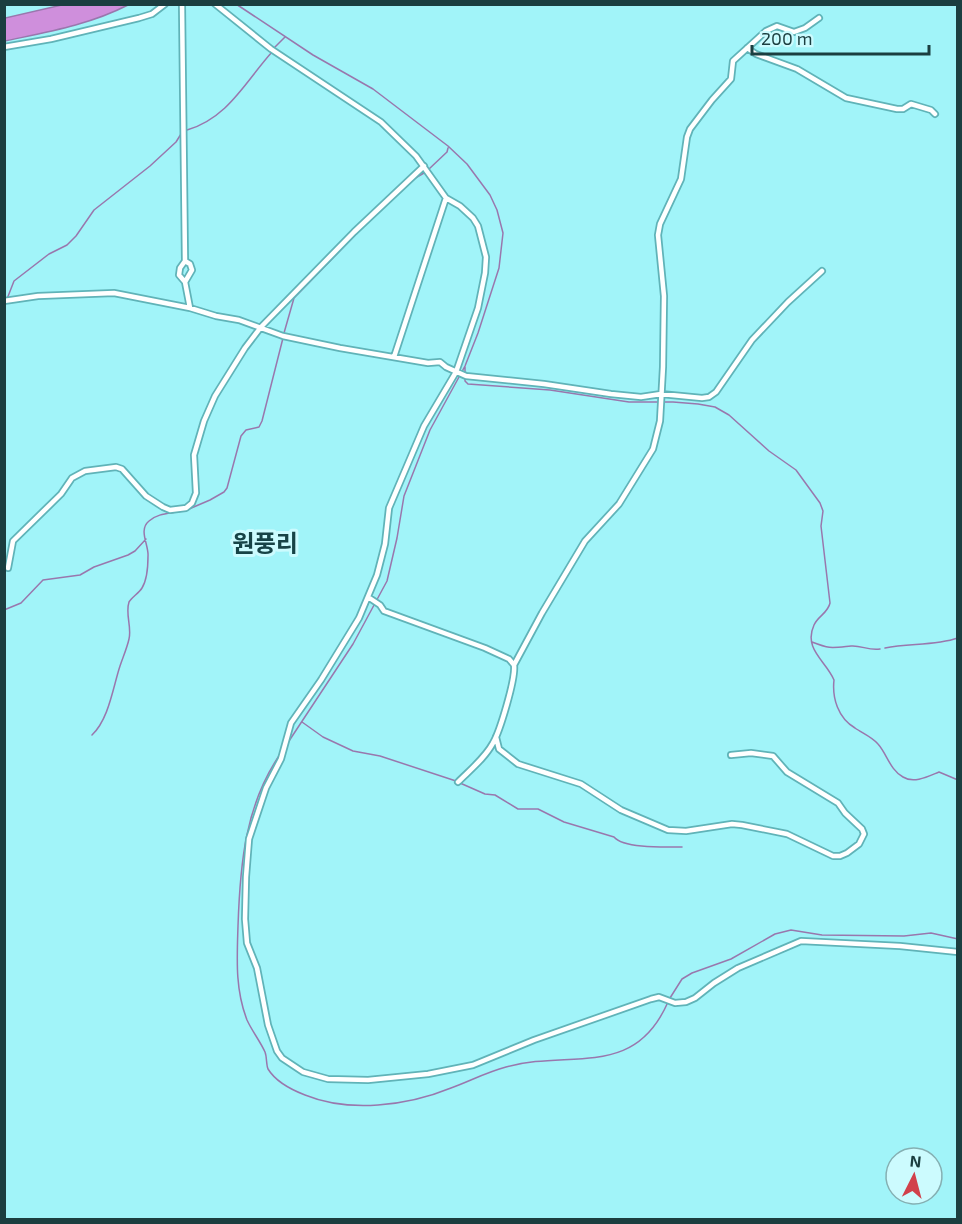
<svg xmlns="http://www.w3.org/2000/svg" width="962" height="1224" viewBox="0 0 962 1224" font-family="'Exo 2','Noto Sans KR',sans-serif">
<rect width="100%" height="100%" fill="#a1f4f9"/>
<path fill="#cf8fdc" stroke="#9977ad" stroke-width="1.5" d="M 66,4 L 128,5 C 89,25 47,32 5,41 L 5,18 Z"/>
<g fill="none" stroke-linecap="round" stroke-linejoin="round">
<path stroke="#9977ad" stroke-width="1.5" d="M 236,4 L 313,55 L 373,89 L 448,146 L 467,164 L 490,195 L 497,210 L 503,233 L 499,268 L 478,333 L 465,366 L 430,430 L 404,496 L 397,538 L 387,581 L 353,644 L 287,744
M 275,47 L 285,37
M 187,130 C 228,118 245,82 272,52
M 429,169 L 447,152 L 448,148
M 410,181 L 424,173
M 7,299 L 14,281 L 49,254 L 67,245 L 76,236 L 94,210 L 150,166 L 176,142 L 181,134
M 284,333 L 294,298 L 362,228
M 465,367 L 465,381 L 468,384 L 550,390 L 629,402 L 673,402 L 698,404 L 715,407 L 729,415 L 769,451 L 796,470 L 820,503 L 823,511 L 821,526 L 830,603 C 828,613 818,616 814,625 C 803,649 826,661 834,680 C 832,698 838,718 855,728 C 862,733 872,737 878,744 C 887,754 890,770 903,777 C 914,784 929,776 939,772 L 958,780
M 189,509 L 210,500 L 224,492 L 227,488 L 241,436 L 246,430 L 259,427 L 262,421 L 283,338
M 4,610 L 21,603 L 43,580 L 80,575 L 94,567 L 128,555 L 135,551 L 146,539
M 812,642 C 830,649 831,648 851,646 C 861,645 869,651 880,649
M 885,648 C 909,643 934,646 958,638
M 302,722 L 323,737 L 353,751 L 380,756 L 456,781
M 92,735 C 109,719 113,687 120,666 C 123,657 127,648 129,639 C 132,627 125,614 129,602 C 132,597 139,593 142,588 C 147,580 148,566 148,556 C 149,545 138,530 149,521 C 159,512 173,514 185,510
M 281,753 C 245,804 240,865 238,926 C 237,959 235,989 247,1020 C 252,1031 260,1041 265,1052 C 267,1057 266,1064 268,1069 C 276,1082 292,1090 305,1095 C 349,1113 407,1106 451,1088 C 470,1081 487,1072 506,1067 C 570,1049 634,1080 668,1002
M 460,783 L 485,794 L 495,795 L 518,809 L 538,809 L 564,822 L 614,837 C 624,849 667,847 682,847
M 670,998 L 682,979 L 692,973 L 731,959 L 775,934 L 791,930 L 822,935 L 904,936 L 931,933 L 958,939"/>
<g stroke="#60b3b8" stroke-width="8">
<path id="minor" d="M 182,4 L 185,261 L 180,268 L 179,275 L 185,282 L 192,270 L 190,264 L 185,261
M 215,4 L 271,49 L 381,122 L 416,156 L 446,198 L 460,206 L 473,218 L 478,226 L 486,257 L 485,273 L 478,308 L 456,372 L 424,426 L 389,508 L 385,544 L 377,575 L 359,618 L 321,680 L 291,723 L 281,759 L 266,788 L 249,839 L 246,877 L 245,919 L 247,943 L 257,968 L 268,1025 L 277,1051 L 282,1058 L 303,1072 L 328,1079 L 368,1080 L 428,1074 L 473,1065 L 534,1040 L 651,999 L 659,997 L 675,1003 L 686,1002 L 695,998 L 714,983 L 738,968 L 801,941 L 900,946 L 958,952
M 4,47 L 51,39 L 139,18 L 152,14 L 165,4
M 747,48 L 756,54 L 797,69 L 846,98 L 897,109 L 903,109 L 911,104 L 931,110 L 935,114
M 185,282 L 190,308
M 4,301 L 38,296 L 114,293 L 190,308 L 216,316 L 239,320 L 283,336 L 340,348 L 428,363 L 440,362 L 446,367 L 466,376 L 544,384 L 611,394 L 641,397 L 661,394 L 702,398 L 709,397 L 716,392 L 752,340 L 788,302 L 822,271
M 394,357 L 446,198
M 8,568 L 13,541 L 61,494 L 72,478 L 85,471 L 116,467 L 122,469 L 146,496 L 163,507 L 170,510 L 186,508 L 192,503 L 196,493 L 194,455 L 204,421 L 215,396 L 245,348 L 261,327 L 354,232 L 424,166
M 368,597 L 380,605 L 384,611 L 485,648 L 509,659 L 514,665 C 516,678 500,731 493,743 C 485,758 470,770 458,782
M 514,665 L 542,613 L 585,541 L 619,504 L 653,449 L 660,421 L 663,367 L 664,296 L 658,235 L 660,224 L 681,179 L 687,137 L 690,129 L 712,100 L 731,79 L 733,61 L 766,31 L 777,26 L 794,32 L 805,28 L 819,18
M 496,737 L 499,749 L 518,764 L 581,784 L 621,810 L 668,830 L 686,831 L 732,824 L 742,825 L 787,834 L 833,856 L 840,856 L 847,853 L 859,844 L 864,834 L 862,829 L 845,813 L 838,803 L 787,772 L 773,756 L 751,753 L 731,755"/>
</g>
<use href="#minor" stroke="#fff" stroke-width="4.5"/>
</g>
<g text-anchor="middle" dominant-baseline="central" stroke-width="6" stroke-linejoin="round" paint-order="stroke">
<g font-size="24" font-weight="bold" fill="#174346" stroke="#ccfbfe">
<text x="265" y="542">원풍리</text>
</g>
</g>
<rect width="962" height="1224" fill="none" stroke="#1b3e40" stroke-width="12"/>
<g transform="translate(914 1176) rotate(6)"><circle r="28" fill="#ccfbfe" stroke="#85afb2" stroke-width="1.5"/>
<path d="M0-4.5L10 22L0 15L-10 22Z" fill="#d1414b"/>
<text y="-9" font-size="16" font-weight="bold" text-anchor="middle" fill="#1b3e40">N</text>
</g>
<path d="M752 45v9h177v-9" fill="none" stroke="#1b3e40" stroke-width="3"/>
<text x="761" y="45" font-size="18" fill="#1b3e40" stroke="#ccfbfe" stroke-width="4.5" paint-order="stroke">200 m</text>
</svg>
